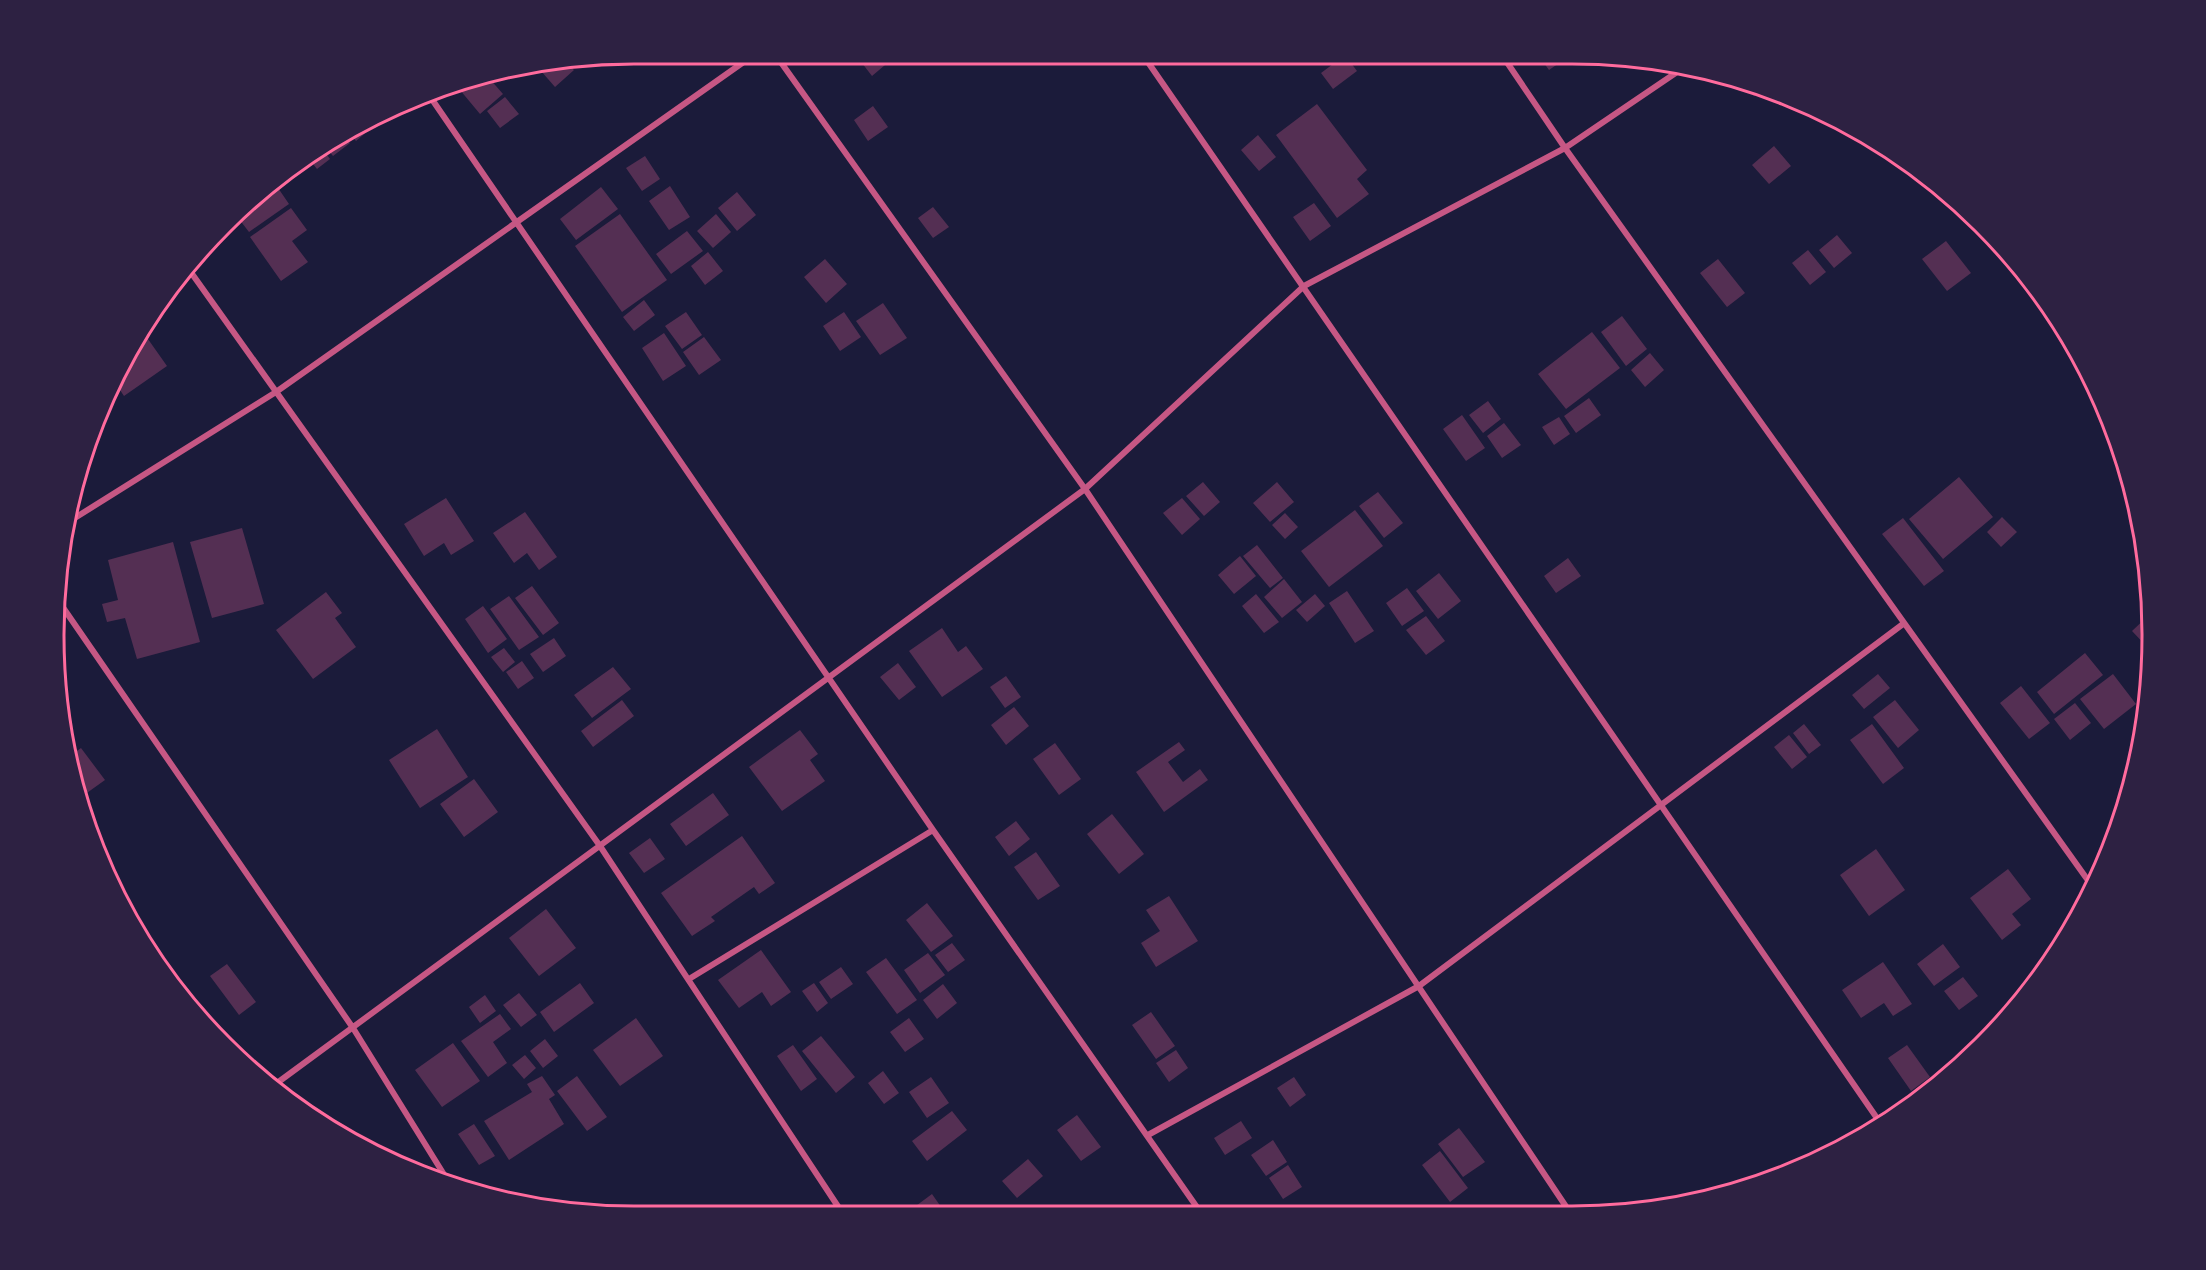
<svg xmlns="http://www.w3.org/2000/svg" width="2206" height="1270" viewBox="0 0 2206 1270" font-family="Manrope,sans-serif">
<rect width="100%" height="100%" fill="#1b1b3a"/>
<path fill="#542f53" d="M 855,54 L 898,54 L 872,76 Z
M 1345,55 L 1357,71 L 1333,89 L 1321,73 Z
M 1538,55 L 1571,55 L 1549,70 Z
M 569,65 L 574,70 L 555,87 L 541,71 Z
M 489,78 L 503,94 L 480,114 L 455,84 Z
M 1745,84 L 1750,86 L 1761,90 L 1754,96 Z
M 505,97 L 519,114 L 500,128 L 487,111 Z
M 1317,104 L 1367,170 L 1357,179 L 1369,194 L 1337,218 L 1276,135 Z
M 873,106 L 888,127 L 868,141 L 854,120 Z
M 376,124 L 356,141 L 352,136 Z
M 1258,135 L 1276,157 L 1259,171 L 1241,150 Z
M 346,139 L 350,143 L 333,156 L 327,149 Z
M 1774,146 L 1791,166 L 1769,184 L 1752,165 Z
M 324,151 L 330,159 L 317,169 L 309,159 Z
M 645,156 L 660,179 L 642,191 L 626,168 Z
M 306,161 L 308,163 L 290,178 L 285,172 Z
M 274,182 L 289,204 L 249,232 L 239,219 Z
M 670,186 L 690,217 L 669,230 L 649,201 Z
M 601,187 L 618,209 L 576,240 L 560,219 Z
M 737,192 L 756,215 L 737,231 L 718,208 Z
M 1314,203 L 1331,226 L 1310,241 L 1293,217 Z
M 933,207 L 949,227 L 933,238 L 918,218 Z
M 291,208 L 307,230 L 292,241 L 308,262 L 281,281 L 250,237 Z
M 620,214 L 667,280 L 622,312 L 575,246 Z
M 716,214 L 731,232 L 713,248 L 697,231 Z
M 687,231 L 703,251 L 671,274 L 656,254 Z
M 1837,235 L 1852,253 L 1834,268 L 1819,250 Z
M 1946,241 L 1971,273 L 1947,291 L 1922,259 Z
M 1808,250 L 1826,272 L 1810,285 L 1792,263 Z
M 708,252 L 723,271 L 705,285 L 691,266 Z
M 825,259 L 847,284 L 826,303 L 804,277 Z
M 1718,259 L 1745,293 L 1727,307 L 1700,273 Z
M 644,300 L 655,315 L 634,331 L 623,317 Z
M 883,303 L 907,338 L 880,355 L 856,321 Z
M 686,312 L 702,335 L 682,349 L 665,326 Z
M 844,312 L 861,337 L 840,351 L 823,326 Z
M 1622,316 L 1647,349 L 1626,366 L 1601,332 Z
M 143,332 L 167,366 L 124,396 L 118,387 Z
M 1592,332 L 1620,368 L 1566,409 L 1538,374 Z
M 664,333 L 686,366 L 663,381 L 642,348 Z
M 704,337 L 721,360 L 699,375 L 683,352 Z
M 1650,353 L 1664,370 L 1645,387 L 1631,370 Z
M 1589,398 L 1601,415 L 1576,433 L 1564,416 Z
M 1488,401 L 1501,419 L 1483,433 L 1469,415 Z
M 1462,415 L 1485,448 L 1466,461 L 1443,429 Z
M 1559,417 L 1570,434 L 1554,445 L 1542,427 Z
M 1504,423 L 1521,445 L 1502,458 L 1487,436 Z
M 1959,477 L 1993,517 L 1943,559 L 1909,519 Z
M 1203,482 L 1220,502 L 1204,516 L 1186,496 Z
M 1277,482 L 1294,502 L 1270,522 L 1253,503 Z
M 1378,492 L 1403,523 L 1384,538 L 1359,506 Z
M 446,498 L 474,541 L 451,555 L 444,543 L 424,556 L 404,524 Z
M 1182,498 L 1200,519 L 1182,535 L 1163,513 Z
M 1355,510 L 1383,546 L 1329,587 L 1301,551 Z
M 525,512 L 557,557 L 539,570 L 527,553 L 514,563 L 493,533 Z
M 1285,513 L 1298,527 L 1285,539 L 1272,525 Z
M 2002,517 L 2017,532 L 2001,547 L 1987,532 Z
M 1903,518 L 1944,571 L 1924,586 L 1882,534 Z
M 242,528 L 264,604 L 212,618 L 190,542 Z
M 173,542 L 200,642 L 137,659 L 125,618 L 107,622 L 102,604 L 118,600 L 108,560 Z
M 1257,545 L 1283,578 L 1270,588 L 1243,556 Z
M 1240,556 L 1256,576 L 1234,594 L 1218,575 Z
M 1568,558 L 1581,576 L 1556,593 L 1544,576 Z
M 1439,573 L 1461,601 L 1438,619 L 1416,591 Z
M 1284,579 L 1302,602 L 1282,618 L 1264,597 Z
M 532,586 L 559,623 L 543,635 L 515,598 Z
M 1407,588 L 1424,611 L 1402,626 L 1386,603 Z
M 1347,591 L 1374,631 L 1355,643 L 1329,603 Z
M 326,592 L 342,613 L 335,618 L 356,647 L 313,679 L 276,630 Z
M 1256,594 L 1279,622 L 1264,633 L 1242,606 Z
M 1315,594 L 1325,606 L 1307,622 L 1296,610 Z
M 509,596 L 539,637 L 519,650 L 490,609 Z
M 483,606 L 507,639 L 488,653 L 465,619 Z
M 2149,615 L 2150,616 L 2149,649 L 2132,631 Z
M 1426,616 L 1445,641 L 1426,655 L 1406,630 Z
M 942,628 L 958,652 L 966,646 L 983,669 L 942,697 L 909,651 Z
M 554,638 L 566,656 L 543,672 L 530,654 Z
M 504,648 L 515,662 L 503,672 L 491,657 Z
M 2085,653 L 2103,675 L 2054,714 L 2037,692 Z
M 522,661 L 534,678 L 518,689 L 506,672 Z
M 898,663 L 916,687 L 899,700 L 880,677 Z
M 613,667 L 631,689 L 592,718 L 574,695 Z
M 1878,674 L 1890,688 L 1864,709 L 1852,695 Z
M 2113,674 L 2136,704 L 2104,729 L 2080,699 Z
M 1006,676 L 1021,697 L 1005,708 L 990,687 Z
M 2021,686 L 2050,723 L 2029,739 L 2000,703 Z
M 622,700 L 634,716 L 593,747 L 581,731 Z
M 1895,700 L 1919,730 L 1898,748 L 1873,717 Z
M 2075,703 L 2091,723 L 2070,740 L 2054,719 Z
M 1014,707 L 1029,726 L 1006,745 L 991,725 Z
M 1804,724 L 1821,745 L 1809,754 L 1793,733 Z
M 1872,724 L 1904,768 L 1883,784 L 1850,740 Z
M 437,729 L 468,777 L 420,808 L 389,760 Z
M 800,730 L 818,754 L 810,760 L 825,781 L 782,811 L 749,767 Z
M 1789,735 L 1807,757 L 1792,769 L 1774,747 Z
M 1179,742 L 1185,750 L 1168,762 L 1183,782 L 1200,769 L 1208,780 L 1164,812 L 1136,772 Z
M 1055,743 L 1081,779 L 1059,795 L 1033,759 Z
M 81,748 L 105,780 L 84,795 L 74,753 Z
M 474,779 L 498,812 L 464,837 L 440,804 Z
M 713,793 L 729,815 L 686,846 L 670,824 Z
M 1112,814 L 1144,854 L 1119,874 L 1087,834 Z
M 1016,821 L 1030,839 L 1009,856 L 995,837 Z
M 742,836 L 775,883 L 759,894 L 754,887 L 711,917 L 715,921 L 692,936 L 661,893 Z
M 650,838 L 665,859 L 644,873 L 629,853 Z
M 1876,849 L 1905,890 L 1869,916 L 1840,875 Z
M 1036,852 L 1060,886 L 1038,900 L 1014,867 Z
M 2008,869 L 2031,899 L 2012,914 L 2021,925 L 2002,940 L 1970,898 Z
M 1169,896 L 1198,941 L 1156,967 L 1141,943 L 1160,931 L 1146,910 Z
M 927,903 L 953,936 L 931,952 L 906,920 Z
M 546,909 L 576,948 L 539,976 L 509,938 Z
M 952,943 L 965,960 L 948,972 L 935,955 Z
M 1943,944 L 1960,967 L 1934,986 L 1917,964 Z
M 761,950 L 791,992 L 771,1006 L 762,992 L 739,1008 L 718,980 Z
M 928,953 L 945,975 L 920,993 L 904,970 Z
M 886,958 L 917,1000 L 897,1014 L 866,972 Z
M 1883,962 L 1912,1004 L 1893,1016 L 1884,1003 L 1861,1018 L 1842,990 Z
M 227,964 L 256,1002 L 239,1015 L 210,976 Z
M 841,967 L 853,984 L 831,999 L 819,982 Z
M 1963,977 L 1978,996 L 1959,1010 L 1944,991 Z
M 580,983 L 594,1003 L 554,1032 L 540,1012 Z
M 814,983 L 828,1003 L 817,1012 L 802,991 Z
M 943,984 L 957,1003 L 937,1019 L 923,1000 Z
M 519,993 L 537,1015 L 521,1027 L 503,1005 Z
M 485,995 L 496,1011 L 480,1023 L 469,1007 Z
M 1151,1012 L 1175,1046 L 1156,1059 L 1132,1025 Z
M 500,1014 L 511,1029 L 493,1042 L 507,1063 L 488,1077 L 461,1041 Z
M 636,1018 L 663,1056 L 620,1086 L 593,1050 Z
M 909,1018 L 924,1039 L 905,1052 L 890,1032 Z
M 821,1036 L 855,1077 L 836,1093 L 802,1051 Z
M 545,1039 L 558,1056 L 543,1068 L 530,1051 Z
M 453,1043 L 480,1081 L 442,1107 L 415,1070 Z
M 793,1045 L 817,1079 L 801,1091 L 777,1056 Z
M 1907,1045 L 1930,1077 L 1911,1091 L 1888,1058 Z
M 1176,1050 L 1188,1068 L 1169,1082 L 1156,1063 Z
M 525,1055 L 536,1068 L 524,1079 L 512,1065 Z
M 883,1071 L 899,1093 L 884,1104 L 868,1083 Z
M 542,1076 L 555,1095 L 549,1099 L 564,1124 L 509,1160 L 484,1121 L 532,1092 L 527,1084 Z
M 577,1076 L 607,1117 L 587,1131 L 557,1091 Z
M 931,1077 L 949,1103 L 927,1118 L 909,1092 Z
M 1294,1077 L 1306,1095 L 1290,1107 L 1277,1088 Z
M 952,1111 L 967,1130 L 927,1161 L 912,1141 Z
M 1077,1115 L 1101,1147 L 1081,1161 L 1057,1130 Z
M 1241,1121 L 1252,1138 L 1225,1155 L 1214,1138 Z
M 474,1124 L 495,1156 L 479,1165 L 458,1134 Z
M 1459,1128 L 1485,1162 L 1463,1177 L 1438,1144 Z
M 1273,1140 L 1287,1162 L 1266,1176 L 1251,1155 Z
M 1440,1151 L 1468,1188 L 1450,1202 L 1422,1165 Z
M 1028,1159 L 1043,1176 L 1017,1198 L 1002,1181 Z
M 1288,1165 L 1302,1187 L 1283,1199 L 1269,1178 Z
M 932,1194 L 946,1214 L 905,1214 Z"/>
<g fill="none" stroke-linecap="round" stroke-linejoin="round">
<path stroke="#c65784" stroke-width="6" d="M 775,54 L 1085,489 L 1569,1211
M 1143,55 L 1881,1124
M 1502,55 L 1565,148 L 2092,886
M 429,95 L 933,830 L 1201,1213
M 190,271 L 600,846 L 843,1214
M 70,521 L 276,392 L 755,54
M 62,606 L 353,1028 L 448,1181
M 689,979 L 933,830
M 277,1083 L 1085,489 L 1304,286 L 1565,148 L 1683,68
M 1148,1135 L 1419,986 L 1903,624"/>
</g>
<path d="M0 0H2206V1270H0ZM634 64H1572A570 570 0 0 1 2142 634V636A570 570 0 0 1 1572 1206H634A570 570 0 0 1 64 636V634A570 570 0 0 1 634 64Z" fill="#2d2142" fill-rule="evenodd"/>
<path fill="none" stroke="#ff6b9d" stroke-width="3" d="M634 64H1572A570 570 0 0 1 2142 634V636A570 570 0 0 1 1572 1206H634A570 570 0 0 1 64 636V634A570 570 0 0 1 634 64Z"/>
</svg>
